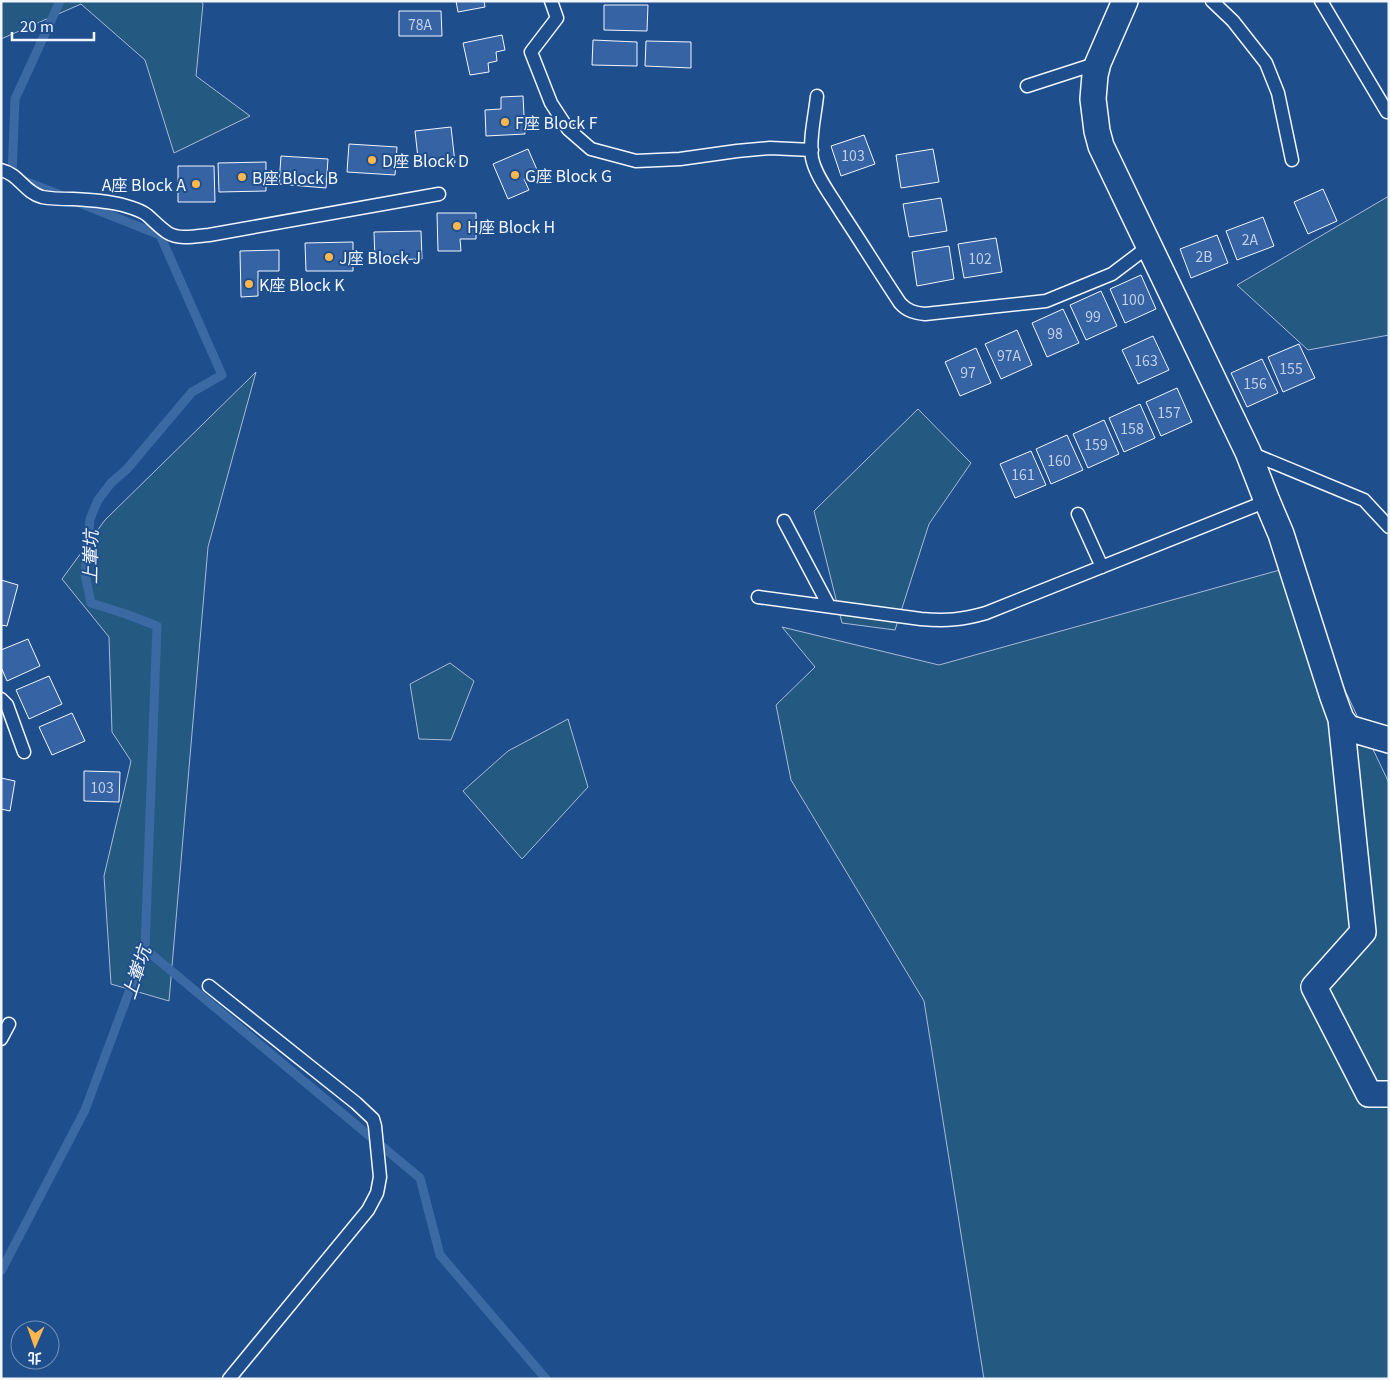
<svg xmlns="http://www.w3.org/2000/svg" width="1390" height="1380" viewBox="0 0 1390 1380" font-family="Georgia,'Noto Sans TC',serif">
<rect width="100%" height="100%" fill="#1f4e8c"/>
<path fill="#245a82" stroke="#a8bbd7" d="M 1,1 L 201,1 L 203,4 L 196,76 L 250,116 L 174,153 L 145,60 L 81,4 L 1,39 Z
M 1389,196 L 1389,335 L 1308,350 L 1237,285 Z
M 256,372 L 208,547 L 169,1001 L 111,984 L 104,876 L 131,761 L 112,732 L 109,637 L 62,579 L 105,520 Z
M 918,409 L 971,463 L 929,524 L 895,630 L 842,623 L 814,511 Z
M 1287,568 L 1389,783 L 1389,1379 L 984,1379 L 924,1001 L 791,780 L 776,705 L 815,667 L 782,627 L 939,665 Z
M 450,663 L 474,681 L 451,740 L 419,739 L 410,684 Z
M 568,719 L 588,787 L 522,859 L 463,791 L 508,751 Z"/>
<g fill="none" stroke-linecap="round" stroke-linejoin="round">
<path stroke="#3b69a3" stroke-width="9" d="M 60,1 L 15,99 L 12,174 L 17,178 L 63,196
M 145,949 L 420,1178 L 440,1255 L 546,1379
M 1,1271 L 85,1110 L 145,949 L 157,626 L 126,614 L 91,603 L 85,574 L 90,519 L 98,500 L 111,483 L 127,469 L 192,392 L 222,375 L 160,235 L 77,202"/>
</g>
<path fill="#3563a3" stroke="#f2f6ff" d="M 456,1 L 484,1 L 485,7 L 458,12 Z
M 604,5 L 648,5 L 647,31 L 604,30 Z
M 399,11 L 441,11 L 442,36 L 399,36 Z
M 502,35 L 505,50 L 496,52 L 497,61 L 488,63 L 489,72 L 470,75 L 463,43 Z
M 593,40 L 637,42 L 637,66 L 592,65 Z
M 646,41 L 691,42 L 691,68 L 645,66 Z
M 523,96 L 525,134 L 486,136 L 485,110 L 501,109 L 501,97 Z
M 451,127 L 455,163 L 419,167 L 415,131 Z
M 864,135 L 875,164 L 841,176 L 831,146 Z
M 349,144 L 397,147 L 395,175 L 347,172 Z
M 528,149 L 538,172 L 524,179 L 529,190 L 508,199 L 493,164 Z
M 933,149 L 939,182 L 901,188 L 896,155 Z
M 281,156 L 328,159 L 326,188 L 279,184 Z
M 266,162 L 266,191 L 219,192 L 218,163 Z
M 178,166 L 214,166 L 215,202 L 178,202 Z
M 1323,189 L 1337,221 L 1308,234 L 1294,202 Z
M 941,198 L 947,231 L 909,237 L 903,204 Z
M 437,213 L 476,213 L 476,239 L 460,239 L 461,251 L 438,251 Z
M 1263,217 L 1274,246 L 1237,260 L 1226,231 Z
M 421,231 L 422,259 L 375,260 L 374,232 Z
M 1217,235 L 1228,263 L 1191,278 L 1180,249 Z
M 996,238 L 1002,272 L 964,278 L 958,244 Z
M 353,242 L 353,271 L 306,271 L 305,243 Z
M 949,246 L 954,279 L 917,286 L 912,252 Z
M 279,250 L 279,271 L 258,271 L 258,296 L 241,297 L 240,251 Z
M 1141,275 L 1156,309 L 1125,323 L 1110,289 Z
M 1101,291 L 1117,326 L 1086,340 L 1070,305 Z
M 1063,309 L 1079,343 L 1047,357 L 1032,323 Z
M 1017,330 L 1032,365 L 1001,379 L 985,344 Z
M 1153,336 L 1169,370 L 1138,384 L 1122,350 Z
M 1299,344 L 1315,378 L 1283,392 L 1268,357 Z
M 976,348 L 991,383 L 960,396 L 945,362 Z
M 1262,359 L 1278,393 L 1247,407 L 1231,373 Z
M 1177,388 L 1192,422 L 1161,436 L 1146,402 Z
M 1140,404 L 1155,438 L 1124,452 L 1109,418 Z
M 1104,420 L 1119,454 L 1088,468 L 1073,434 Z
M 1067,435 L 1083,470 L 1051,484 L 1036,449 Z
M 1031,451 L 1046,485 L 1015,498 L 1000,464 Z
M 1,580 L 18,585 L 7,626 L 1,625 Z
M 28,639 L 40,666 L 7,681 L 1,667 L 1,650 Z
M 49,676 L 62,704 L 29,719 L 16,690 Z
M 72,713 L 85,741 L 52,755 L 39,727 Z
M 84,771 L 120,772 L 119,802 L 84,801 Z
M 1,778 L 15,781 L 10,811 L 1,809 Z"/>
<g fill="none" stroke-linecap="round" stroke-linejoin="round">
<g stroke="#f2f6ff" stroke-width="15">
<path id="lane" d="M 551,1 L 557,18 L 531,52 L 551,103 L 568,129 L 591,149 L 636,161 L 680,159 L 737,151 L 770,148 L 812,150
M 1212,1 L 1233,21 L 1266,63 L 1278,93 L 1292,160
M 1321,1 L 1387,112
M 1027,86 L 1098,63
M 817,96 C 815,116 809,138 812,158 C 815,175 832,197 841,212 C 861,242 880,273 900,303 C 907,311 915,313 925,314 L 1046,301 L 1112,274 L 1149,246
M 1,170 C 19,174 24,192 42,197 C 52,199 63,199 73,199 C 91,200 109,201 126,206 C 133,208 142,211 147,215 C 154,221 160,228 168,233 C 179,240 197,236 209,235 L 439,194
M 1248,452 L 1364,500 L 1389,527
M 1078,514 L 1102,567
M 784,521 L 829,606
M 758,597 L 921,619 C 946,621 962,620 986,613 L 1267,501
M 1,699 L 7,705 L 24,752
M 209,986 L 356,1103 L 373,1119 L 375,1126 L 380,1177 L 377,1193 L 368,1210 L 229,1379
M 1,1039 L 9,1024"/>
</g>
<g stroke="#f2f6ff" stroke-width="28">
<path id="street" d="M 1125,1 L 1098,63 L 1095,75 L 1093,99 L 1097,131 L 1101,146 L 1248,452 L 1267,501 L 1281,534 L 1333,697 L 1341,719 L 1348,728 L 1389,740
M 1341,719 L 1363,932 L 1314,987 L 1369,1094 L 1389,1094"/>
</g>
<use href="#lane" stroke="#1f4e8c" stroke-width="12"/>
<use href="#street" stroke="#1f4e8c" stroke-width="25"/>
</g>
<g fill="#ffb74d" stroke="#1f4e8c" stroke-width="2">
<circle cx="505" cy="122" r="5"/>
<circle cx="372" cy="160" r="5"/>
<circle cx="515" cy="175" r="5"/>
<circle cx="242" cy="177" r="5"/>
<circle cx="196" cy="184" r="5"/>
<circle cx="457" cy="226" r="5"/>
<circle cx="329" cy="257" r="5"/>
<circle cx="249" cy="284" r="5"/>
</g>
<g text-anchor="middle" dominant-baseline="central" stroke-width="4" stroke-linejoin="round" paint-order="stroke">
<g font-size="14" fill="#c3d1e8">
<text x="420" y="24">78A</text>
<text x="853" y="155">103</text>
<text x="1250" y="239">2A</text>
<text x="1204" y="256">2B</text>
<text x="980" y="258">102</text>
<text x="1133" y="299">100</text>
<text x="1093" y="316">99</text>
<text x="1055" y="333">98</text>
<text x="1009" y="355">97A</text>
<text x="1146" y="360">163</text>
<text x="1291" y="368">155</text>
<text x="968" y="372">97</text>
<text x="1255" y="383">156</text>
<text x="1169" y="412">157</text>
<text x="1132" y="428">158</text>
<text x="1096" y="444">159</text>
<text x="1059" y="460">160</text>
<text x="1023" y="474">161</text>
<text x="102" y="787">103</text>
</g>
<g font-size="16" fill="#f2f6ff" stroke="#1f4e8c" text-anchor="start">
<text x="515" y="122">F座 Block F</text>
<text x="382" y="160">D座 Block D</text>
<text x="525" y="175">G座 Block G</text>
<text x="252" y="177">B座 Block B</text>
<text x="186" y="184" text-anchor="end">A座 Block A</text>
<text x="467" y="226">H座 Block H</text>
<text x="339" y="257">J座 Block J</text>
<text x="259" y="284">K座 Block K</text>
</g>
<g font-size="18" font-style="italic" fill="#f2f6ff" stroke="#1f4e8c">
<text transform="translate(89 557) rotate(-89)">上輋坑</text>
<text transform="translate(135 972) rotate(-72)">上輋坑</text>
</g>
</g>
<rect width="1390" height="1380" fill="none" stroke="#f2f6ff" stroke-width="5"/>
<g transform="translate(35 1345) rotate(182)"><circle r="24" fill="#1f4e8c" stroke="#7391ba"/>
<path d="M0-4L9 19L0 12L-9 19Z" fill="#ffb74d"/>
<text y="-8" font-size="14" font-weight="bold" text-anchor="middle" fill="#f2f6ff">北</text>
</g>
<path d="M12 32v8h82v-8" fill="none" stroke="#f2f6ff" stroke-width="2.5"/>
<text x="20" y="32" font-size="15" fill="#f2f6ff" stroke="#1f4e8c" stroke-width="4" paint-order="stroke">20 m</text>
</svg>
